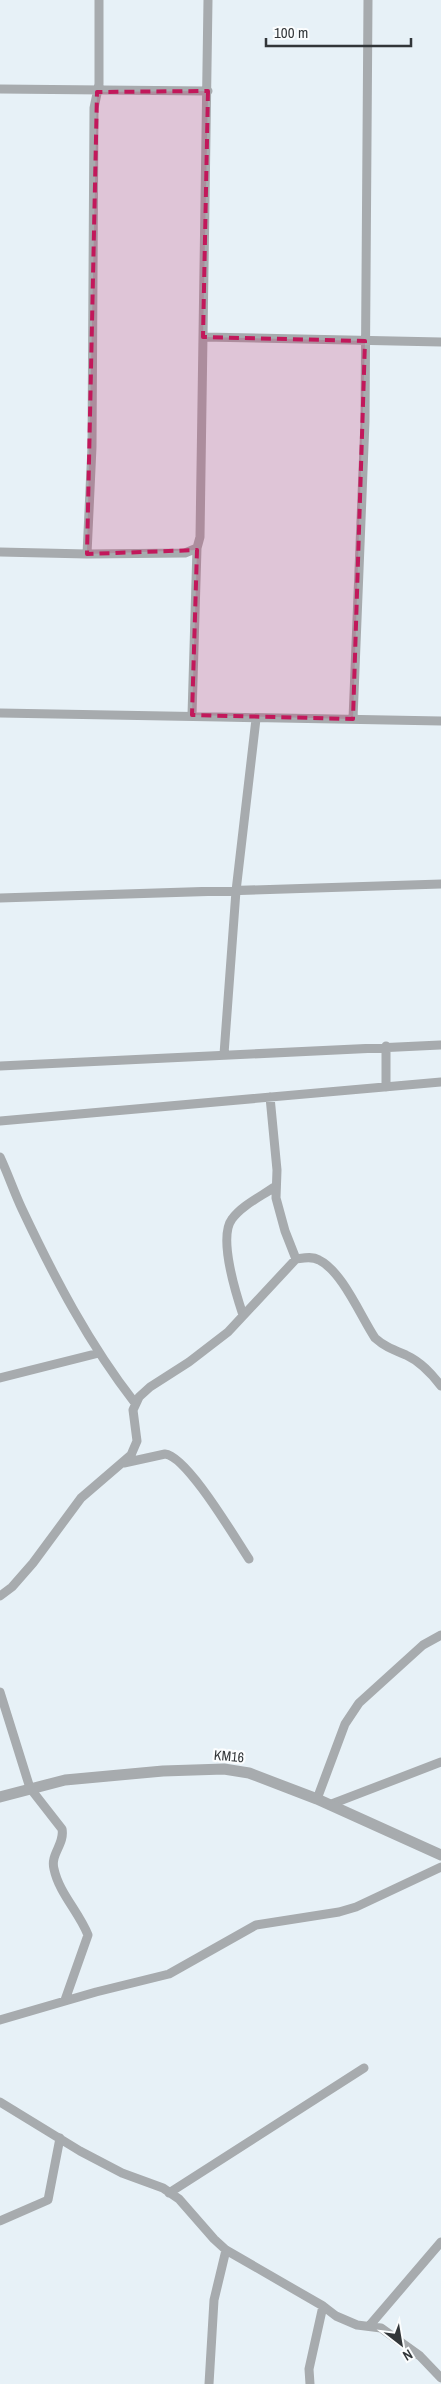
<svg xmlns="http://www.w3.org/2000/svg" width="441" height="2384" viewBox="0 0 441 2384" font-family="'Archivo Narrow',sans-serif">
<rect width="100%" height="100%" fill="#e7f1f7"/>
<g fill="none" stroke-linecap="round" stroke-linejoin="round">
<path stroke="#a7abae" stroke-width="9" d="M 0,89 L 208,91
M 203,337 L 441,342
M 0,552 L 87,554 L 185,553 L 197,548
M 87,554 L 92,447 L 94,108 L 99,84 L 99,0
M 0,713 C 147,715 294,719 441,721
M 192,715 L 197,548 L 200,537 L 208,0
M 353,719 L 365,421 L 368,0
M 0,898 L 441,884
M 224,1054 L 236,891 L 256,719
M 0,1066 L 440,1045
M 386,1087 L 386,1046
M 270,1097 L 277,1170 L 276,1198 L 285,1231 L 296,1259
M 0,1121 L 441,1082
M 0,1157 C 8,1174 14,1192 22,1209 C 54,1277 89,1344 135,1403
M 243,1315 C 236,1294 218,1237 232,1219 C 242,1205 262,1196 276,1186
M 0,1378 L 99,1353
M 124,1463 L 165,1454 C 187,1456 235,1538 249,1559
M 0,1596 L 12,1587 L 33,1563 L 81,1498 L 131,1455 L 137,1441 L 133,1410 L 139,1397 L 150,1387 L 189,1362 L 228,1332 L 296,1259 C 304,1258 312,1256 319,1260 C 342,1271 361,1317 375,1338 C 385,1347 394,1350 406,1355 C 421,1362 431,1373 441,1386
M 0,1692 L 30,1788 L 62,1829 C 65,1844 50,1854 54,1869 C 59,1893 79,1912 88,1935 L 65,2000
M 317,1799 L 345,1724 L 359,1703 L 423,1645 L 441,1635
M 329,1805 L 441,1762
M 0,2020 L 96,1992 L 169,1974 L 256,1925 L 339,1912 L 356,1907 L 441,1867
M 0,2102 L 80,2151 L 122,2173 L 163,2188 L 179,2199 L 214,2239 L 226,2250 L 323,2306 L 336,2316 L 357,2325 L 381,2328 L 420,2356 L 441,2378
M 169,2193 L 364,2068
M 0,2221 L 48,2200 L 60,2138
M 370,2325 L 441,2242
M 209,2384 L 214,2300 L 226,2250
M 310,2384 L 309,2369 L 323,2306"/>
<path stroke="#a7abae" stroke-width="11" d="M 0,1797 L 65,1780 L 163,1771 L 224,1769 L 249,1773 L 317,1799 L 441,1855"/>
</g>
<path fill="#c2185b" fill-opacity="0.2" stroke="#c2185b" stroke-width="4" stroke-dasharray="10 6" stroke-linejoin="round" d="M 208,91 L 203,337 L 365,341 L 353,719 L 192,715 L 197,550 L 87,554 L 97,92 Z"/>
<g text-anchor="middle" dominant-baseline="central" stroke-width="4.5" stroke-linejoin="round" paint-order="stroke">
<g font-size="14" fill="#323639" stroke="#fbfdfe">
<text transform="translate(229 1756) rotate(5)">KM16</text>
</g>
</g>
<g transform="translate(401 2344) rotate(149)" stroke="#fbfdfe" stroke-width="4" paint-order="stroke">
<path d="M0-4L9 19L0 12L-9 19Z" fill="#323639"/>
<text y="-8" font-size="14" font-weight="bold" text-anchor="middle" fill="#323639">N</text>
</g>
<path d="M266 38v8h145v-8" fill="none" stroke="#323639" stroke-width="2.5"/>
<text x="274" y="38" font-size="15" fill="#323639" stroke="#fbfdfe" stroke-width="4" paint-order="stroke">100 m</text>
</svg>
